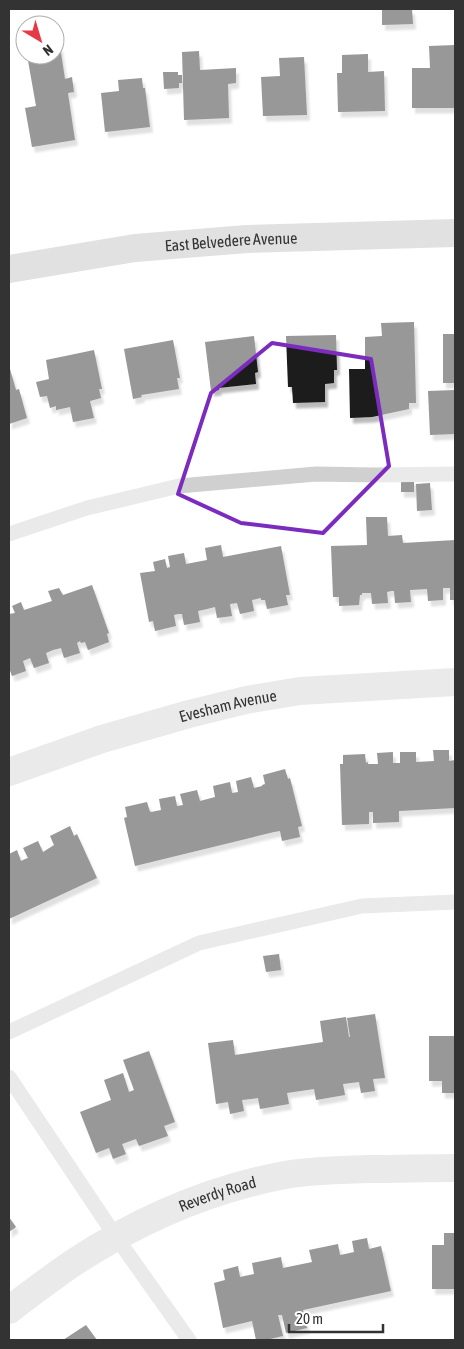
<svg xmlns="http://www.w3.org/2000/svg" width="464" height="1349" viewBox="0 0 464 1349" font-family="'Asap Condensed',sans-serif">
<defs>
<filter id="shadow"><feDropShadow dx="3" dy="5.5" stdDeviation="1" flood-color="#0004"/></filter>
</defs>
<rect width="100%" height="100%" fill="#fff"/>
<path fill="#1a1a1a" filter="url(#shadow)" d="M 382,9 L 412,9 L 413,24 L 382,25 Z
M 55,42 L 57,46 L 60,46 L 65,79 L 72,77 L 74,92 L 68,93 L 69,100 L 75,140 L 32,147 L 25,108 L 36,106 L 27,55 L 55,55 Z
M 455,45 L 455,108 L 412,108 L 412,68 L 430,68 L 429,46 Z
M 199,51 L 200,70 L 236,68 L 236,83 L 228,84 L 229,118 L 184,120 L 182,52 Z
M 368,54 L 368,72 L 384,71 L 385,111 L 338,112 L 337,73 L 342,73 L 342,55 Z
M 304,57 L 307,115 L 263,116 L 261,77 L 280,76 L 279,58 Z
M 163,72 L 178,72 L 178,75 L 182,75 L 182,83 L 179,83 L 179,88 L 164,89 Z
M 142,78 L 143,88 L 145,88 L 150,127 L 105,132 L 101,93 L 119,91 L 118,80 Z
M 414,322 L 416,403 L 409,403 L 409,409 L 372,417 L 350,418 L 349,369 L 365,369 L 365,337 L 382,336 L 381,323 Z
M 443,334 L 455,334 L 455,383 L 443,383 Z
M 336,335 L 337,370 L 334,370 L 334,383 L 325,384 L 325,402 L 293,403 L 292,387 L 288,387 L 286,336 Z
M 254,336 L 258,372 L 255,373 L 256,384 L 218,388 L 219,390 L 211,391 L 205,342 Z
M 173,340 L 180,378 L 177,378 L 179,389 L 141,395 L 142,397 L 133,399 L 124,349 Z
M 94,350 L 102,389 L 99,389 L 101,398 L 90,401 L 94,418 L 73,422 L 70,407 L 56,410 L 56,406 L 50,408 L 47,396 L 40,397 L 36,382 L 49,379 L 46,360 Z
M 10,369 L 16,390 L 19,389 L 27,418 L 9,424 L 9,370 Z
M 455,390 L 455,434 L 430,435 L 428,391 Z
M 401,479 L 414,479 L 414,492 L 401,492 Z
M 430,483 L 432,510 L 417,511 L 416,484 Z
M 366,517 L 387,517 L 388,536 L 402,535 L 403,543 L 455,540 L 455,600 L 450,600 L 450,588 L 443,588 L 443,600 L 428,601 L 427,589 L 410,590 L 411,602 L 395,603 L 394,591 L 391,591 L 387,592 L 388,603 L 372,604 L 371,593 L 362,593 L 362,595 L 360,595 L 359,605 L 339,606 L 339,597 L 333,597 L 331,546 L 367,545 Z
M 221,545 L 223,557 L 281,546 L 290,595 L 286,595 L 288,605 L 267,609 L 265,600 L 261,600 L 261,598 L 252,600 L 254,611 L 240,614 L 237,603 L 230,604 L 232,616 L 217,618 L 215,607 L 207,609 L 198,611 L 200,622 L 184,625 L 182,614 L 178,614 L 174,615 L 176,626 L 155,631 L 153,621 L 149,622 L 140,573 L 155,571 L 153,562 L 165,559 L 167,568 L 170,567 L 168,556 L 184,553 L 186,564 L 207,560 L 205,548 Z
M 92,585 L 109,633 L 107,634 L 109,642 L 88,650 L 85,642 L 81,643 L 80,641 L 77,643 L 80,653 L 64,658 L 61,648 L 53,650 L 46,653 L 49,663 L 34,668 L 30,658 L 23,661 L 26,671 L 12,676 L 9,668 L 9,614 L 15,613 L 12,606 L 21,602 L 24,610 L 52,601 L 48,591 L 59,588 L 63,595 Z
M 433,750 L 449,750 L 449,761 L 455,760 L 455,808 L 399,811 L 399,822 L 373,823 L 373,812 L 369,812 L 369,824 L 342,825 L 340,764 L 343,764 L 343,755 L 365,754 L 366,763 L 368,762 L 368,764 L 378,764 L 377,753 L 393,752 L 393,763 L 400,763 L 400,752 L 416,752 L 416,762 L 434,761 Z
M 285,769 L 288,779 L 290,778 L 302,826 L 298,827 L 300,837 L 282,841 L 280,831 L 274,832 L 135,866 L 124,818 L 127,817 L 125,807 L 147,802 L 150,812 L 151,811 L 151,812 L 161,810 L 159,799 L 175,796 L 177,806 L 183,805 L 180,794 L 197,790 L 200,801 L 215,797 L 213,786 L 230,782 L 232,793 L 238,792 L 236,781 L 251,777 L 254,788 L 262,786 L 262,785 L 265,784 L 263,775 Z
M 70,826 L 74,836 L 77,834 L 97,878 L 9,919 L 9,854 L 17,850 L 21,861 L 25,859 L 28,858 L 23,848 L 38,841 L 43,852 L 54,845 L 50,836 Z
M 279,954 L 281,970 L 266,972 L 263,956 Z
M 375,1014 L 385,1078 L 373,1079 L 375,1091 L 361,1093 L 359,1082 L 343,1084 L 345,1095 L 316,1100 L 314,1089 L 287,1093 L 289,1104 L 260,1109 L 258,1098 L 242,1100 L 244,1111 L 230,1114 L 228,1102 L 216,1104 L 208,1043 L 233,1040 L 235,1055 L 323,1042 L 320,1021 L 346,1017 L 349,1037 L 350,1037 L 347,1018 Z
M 429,1036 L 455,1036 L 455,1093 L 442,1093 L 442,1081 L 429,1081 Z
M 149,1051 L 175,1122 L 164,1126 L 168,1136 L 139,1146 L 136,1139 L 122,1144 L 126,1154 L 113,1159 L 109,1148 L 96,1153 L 80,1112 L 111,1100 L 104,1080 L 123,1073 L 129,1092 L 134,1090 L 123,1060 Z
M 9,1217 L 16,1227 L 9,1232 Z
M 444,1233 L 455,1233 L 455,1289 L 432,1289 L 432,1245 L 444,1245 Z
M 367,1238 L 369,1249 L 381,1246 L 391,1291 L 303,1310 L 307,1328 L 286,1333 L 282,1315 L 278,1315 L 283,1336 L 266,1340 L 256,1340 L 252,1321 L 223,1328 L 214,1283 L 225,1280 L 223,1270 L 238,1266 L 240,1277 L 254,1274 L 252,1263 L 267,1260 L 281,1257 L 283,1268 L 312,1262 L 309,1250 L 338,1244 L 340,1255 L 345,1254 L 354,1252 L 352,1241 Z
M 86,1325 L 97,1340 L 63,1340 Z"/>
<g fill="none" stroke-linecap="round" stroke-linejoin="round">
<path stroke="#d0d0d0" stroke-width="15" d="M 9,534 L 87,508 L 179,486 L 316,474 L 375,475 L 455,474
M 9,1032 L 199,943 L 362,906 L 455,902
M 9,1077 L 116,1237 L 189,1340"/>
<g stroke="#d0d0d0" stroke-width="28">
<path id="s1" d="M 9,772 L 102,739 L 189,714 L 246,700 L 300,691 L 455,682"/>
<path id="s2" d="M 9,1310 C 30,1294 51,1278 73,1263 C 137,1221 210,1189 285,1175 C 312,1170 341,1170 368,1169 C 397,1169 426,1168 455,1168"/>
</g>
<path stroke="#bdbdbd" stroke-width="28" id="s3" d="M 9,269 L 135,248 L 247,239 L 455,233"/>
</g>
<path d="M0 0H464V1349H0ZM 272,343 L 371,359 L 389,466 L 323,533 L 241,523 L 178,494 L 211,393 Z" fill="#fff" fill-opacity=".55" fill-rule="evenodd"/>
<path fill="none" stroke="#7b2cbf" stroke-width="4" stroke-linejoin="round" d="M 272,343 L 371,359 L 389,466 L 323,533 L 241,523 L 178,494 L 211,393 Z"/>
<g text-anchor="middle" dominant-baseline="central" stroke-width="5" stroke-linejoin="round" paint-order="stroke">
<g font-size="16" fill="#333" stroke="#fff">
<text stroke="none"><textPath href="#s3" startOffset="224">East Belvedere Avenue</textPath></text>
<text stroke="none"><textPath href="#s1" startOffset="229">Evesham Avenue</textPath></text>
<text stroke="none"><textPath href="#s2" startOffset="240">Reverdy Road</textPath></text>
</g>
</g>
<rect width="464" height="1349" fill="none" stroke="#333333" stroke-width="20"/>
<g transform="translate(40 40) rotate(142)"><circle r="24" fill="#ffffff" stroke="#adadad"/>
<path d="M0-4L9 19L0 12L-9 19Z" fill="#e63946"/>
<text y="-8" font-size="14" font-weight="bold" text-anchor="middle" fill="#333333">N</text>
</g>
<path d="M289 1324v8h94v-8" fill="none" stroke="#333333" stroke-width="2.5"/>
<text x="296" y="1324" font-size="15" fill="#333333" stroke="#ffffff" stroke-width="4" paint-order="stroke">20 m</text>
</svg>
